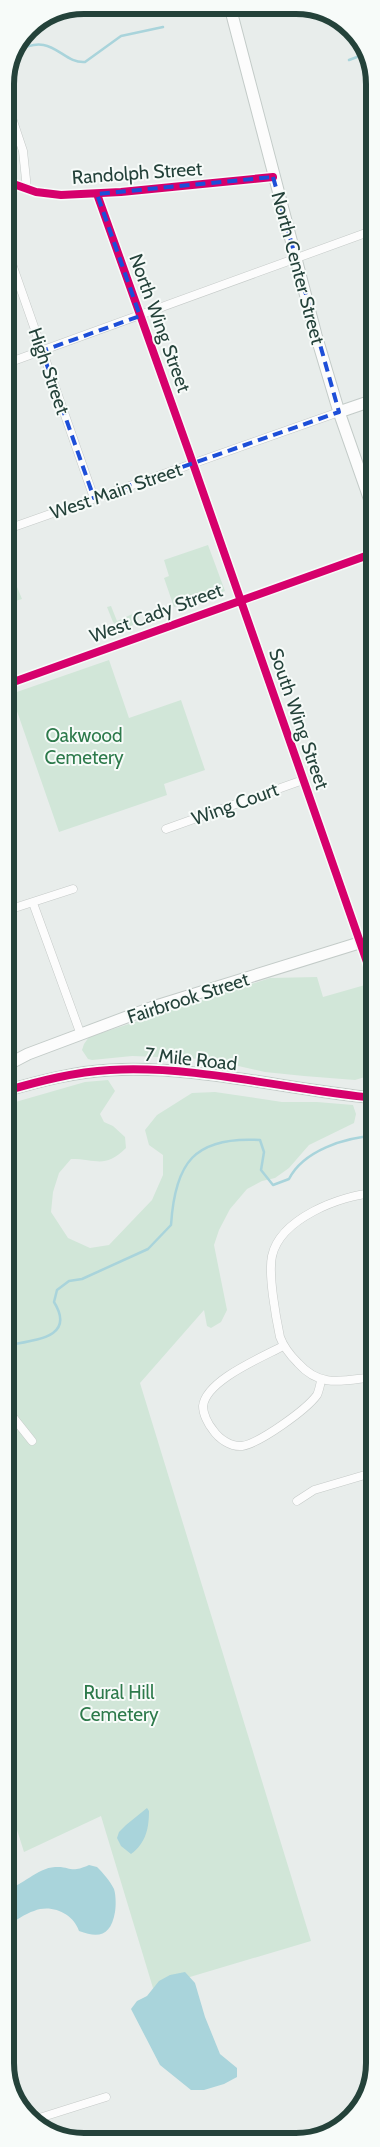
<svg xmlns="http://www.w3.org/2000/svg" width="380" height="2147" viewBox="0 0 380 2147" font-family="Cabin,sans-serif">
<rect width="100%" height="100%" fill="#e8edeb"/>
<path fill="#d1e6d8" d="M 208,545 L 225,591 L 174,607 L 164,578 L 169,576 L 164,560 Z
M 5,559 L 10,561 L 14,574 L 13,577 L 22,599 L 12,602 L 8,593 L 5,591 Z
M 111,606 L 117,621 L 139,611 L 138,621 L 130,627 L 118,627 L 113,622 L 107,607 Z
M 109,660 L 129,718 L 181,700 L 205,770 L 164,784 L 167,795 L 59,832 L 11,694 Z
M 317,977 L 323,997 L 365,985 L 375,1012 L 375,1074 L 355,1080 L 304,1076 L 265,1072 L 212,1060 L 186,1058 L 132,1056 L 92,1060 L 88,1059 L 82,1050 L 84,1044 L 89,1037 L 270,978 Z
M 108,1080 L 115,1091 L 100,1114 L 104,1122 L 113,1126 L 125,1137 L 126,1148 C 104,1169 98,1159 71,1159 L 59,1173 L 53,1192 L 51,1212 L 68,1238 L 90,1248 L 109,1245 L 152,1200 L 163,1175 L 163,1155 L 149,1145 L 145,1130 L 157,1115 L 192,1093 L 215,1092 L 282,1102 L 317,1102 L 353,1105 L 356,1114 L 354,1123 L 309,1145 L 289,1168 L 275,1178 L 262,1181 L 247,1189 L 230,1209 L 219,1230 L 214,1245 L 227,1310 L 221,1322 L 211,1328 L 207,1326 L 204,1310 L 140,1383 L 311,1941 L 153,1988 L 101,1816 L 24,1852 L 6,1795 L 5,1105 L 85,1082 Z"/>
<path fill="#a9d4db" d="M 147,1808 L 149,1811 C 149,1828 146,1843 131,1854 L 121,1846 L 117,1838 L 119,1832 L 126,1825 Z
M 89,1865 L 97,1867 C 103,1873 110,1881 114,1889 C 116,1895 116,1906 115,1912 C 111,1935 100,1939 79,1931 C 73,1913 51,1904 34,1911 C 26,1913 14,1922 6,1926 L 6,1890 C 22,1886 37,1868 55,1867 C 72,1866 69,1874 89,1865 Z
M 185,1972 L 195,1983 L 205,2017 L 220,2054 L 237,2068 L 237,2077 L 224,2084 L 204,2090 L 191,2090 L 160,2065 L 131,2009 L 137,2001 L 147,1996 L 159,1981 L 170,1975 Z"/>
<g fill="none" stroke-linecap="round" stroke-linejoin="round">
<path stroke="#a9d4db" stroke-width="2.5" d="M 18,51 C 52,31 62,64 85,62 L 121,36 L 163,27
M 349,60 L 365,54
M 5,1346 C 32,1340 77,1339 54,1302 L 57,1290 L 69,1281 L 82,1279 L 148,1249 L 171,1225 C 175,1163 194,1136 260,1140 L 264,1152 L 261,1170 L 273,1185 L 289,1179 C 303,1151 345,1137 375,1136"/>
<g stroke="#c5cac8" stroke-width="9">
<path id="street" d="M 13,121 L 23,151 L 27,189
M 5,181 L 36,192 L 61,195 L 121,192 L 273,177
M 97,194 L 190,455 L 375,985
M 5,244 L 94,498
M 5,364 L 374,230
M 364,482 L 374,478
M 5,530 L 339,412
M 5,685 L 374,553
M 166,829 L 303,780
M 33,903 L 81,1035
M 5,911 L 73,889
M 375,1193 C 340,1195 280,1219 272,1256 C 268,1274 276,1318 280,1337 C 284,1348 290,1355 298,1363 C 321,1389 344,1380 375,1377
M 283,1346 C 263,1357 206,1380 203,1406 C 203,1414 208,1424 213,1430 C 219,1439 231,1447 242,1446 C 260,1443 306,1410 317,1395 C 319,1391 320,1385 321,1381
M 370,1377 L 375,1393
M 5,1407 L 32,1441
M 297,1501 L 314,1490 L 375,1472
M 33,2120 L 106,2097"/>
</g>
<g stroke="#c3cbc8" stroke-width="13">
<path id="secondary" d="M 230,7 L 316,335 L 339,412 L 374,512
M 339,412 L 374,400
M 5,1066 L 28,1054 L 156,1006 L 375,938
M 5,1091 C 40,1081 74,1072 110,1070 C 198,1065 287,1090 375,1098"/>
</g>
<use href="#street" stroke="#fcfcfc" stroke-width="8"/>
<use href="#secondary" stroke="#fcfcfc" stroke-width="11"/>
<g stroke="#f7fbf9" stroke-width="11">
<path id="cycleway" d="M 5,181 L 36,192 L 61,195 L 121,192 L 273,177
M 97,194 L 190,455 L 375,985
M 5,685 L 374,553
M 5,1091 C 40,1081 74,1072 110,1070 C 198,1065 287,1090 375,1098"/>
</g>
<use href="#cycleway" stroke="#d6006c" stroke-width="8"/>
</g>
<path fill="none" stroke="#1d4ed8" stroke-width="4" stroke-dasharray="10 6" stroke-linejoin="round" d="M 273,177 L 339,412 L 94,498 L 42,351 L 140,316 L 97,194 Z"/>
<g text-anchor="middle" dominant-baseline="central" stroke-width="4" stroke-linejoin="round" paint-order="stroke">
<g font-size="19" fill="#24423a" stroke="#f7fbf9">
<text transform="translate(137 173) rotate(-4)">Randolph Street</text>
<text transform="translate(298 268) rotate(75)">North Center Street</text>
<text transform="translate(160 323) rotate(70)">North Wing Street</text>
<text transform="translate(49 371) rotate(71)">High Street</text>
<text transform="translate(116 491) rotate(-19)">West Main Street</text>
<text transform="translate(156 613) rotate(-20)">West Cady Street</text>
<text transform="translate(299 719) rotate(71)">South Wing Street</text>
<text transform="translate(235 804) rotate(-20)">Wing Court</text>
<text transform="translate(188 998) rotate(-18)">Fairbrook Street</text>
<text transform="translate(191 1059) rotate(6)">7 Mile Road</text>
</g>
<g font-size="19" fill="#2d7a4b" stroke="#f7fbf9">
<text x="84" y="735">Oakwood<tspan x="84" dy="22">Cemetery</tspan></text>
<text x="119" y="1692">Rural Hill<tspan x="119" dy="22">Cemetery</tspan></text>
</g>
</g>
<path d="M0 0H380V2147H0ZM84 14H296A70 70 0 0 1 366 84V2063A70 70 0 0 1 296 2133H84A70 70 0 0 1 14 2063V84A70 70 0 0 1 84 14Z" fill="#f7fbf9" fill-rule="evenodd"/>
<path fill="none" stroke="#24423a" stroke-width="6" d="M84 14H296A70 70 0 0 1 366 84V2063A70 70 0 0 1 296 2133H84A70 70 0 0 1 14 2063V84A70 70 0 0 1 84 14Z"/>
</svg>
